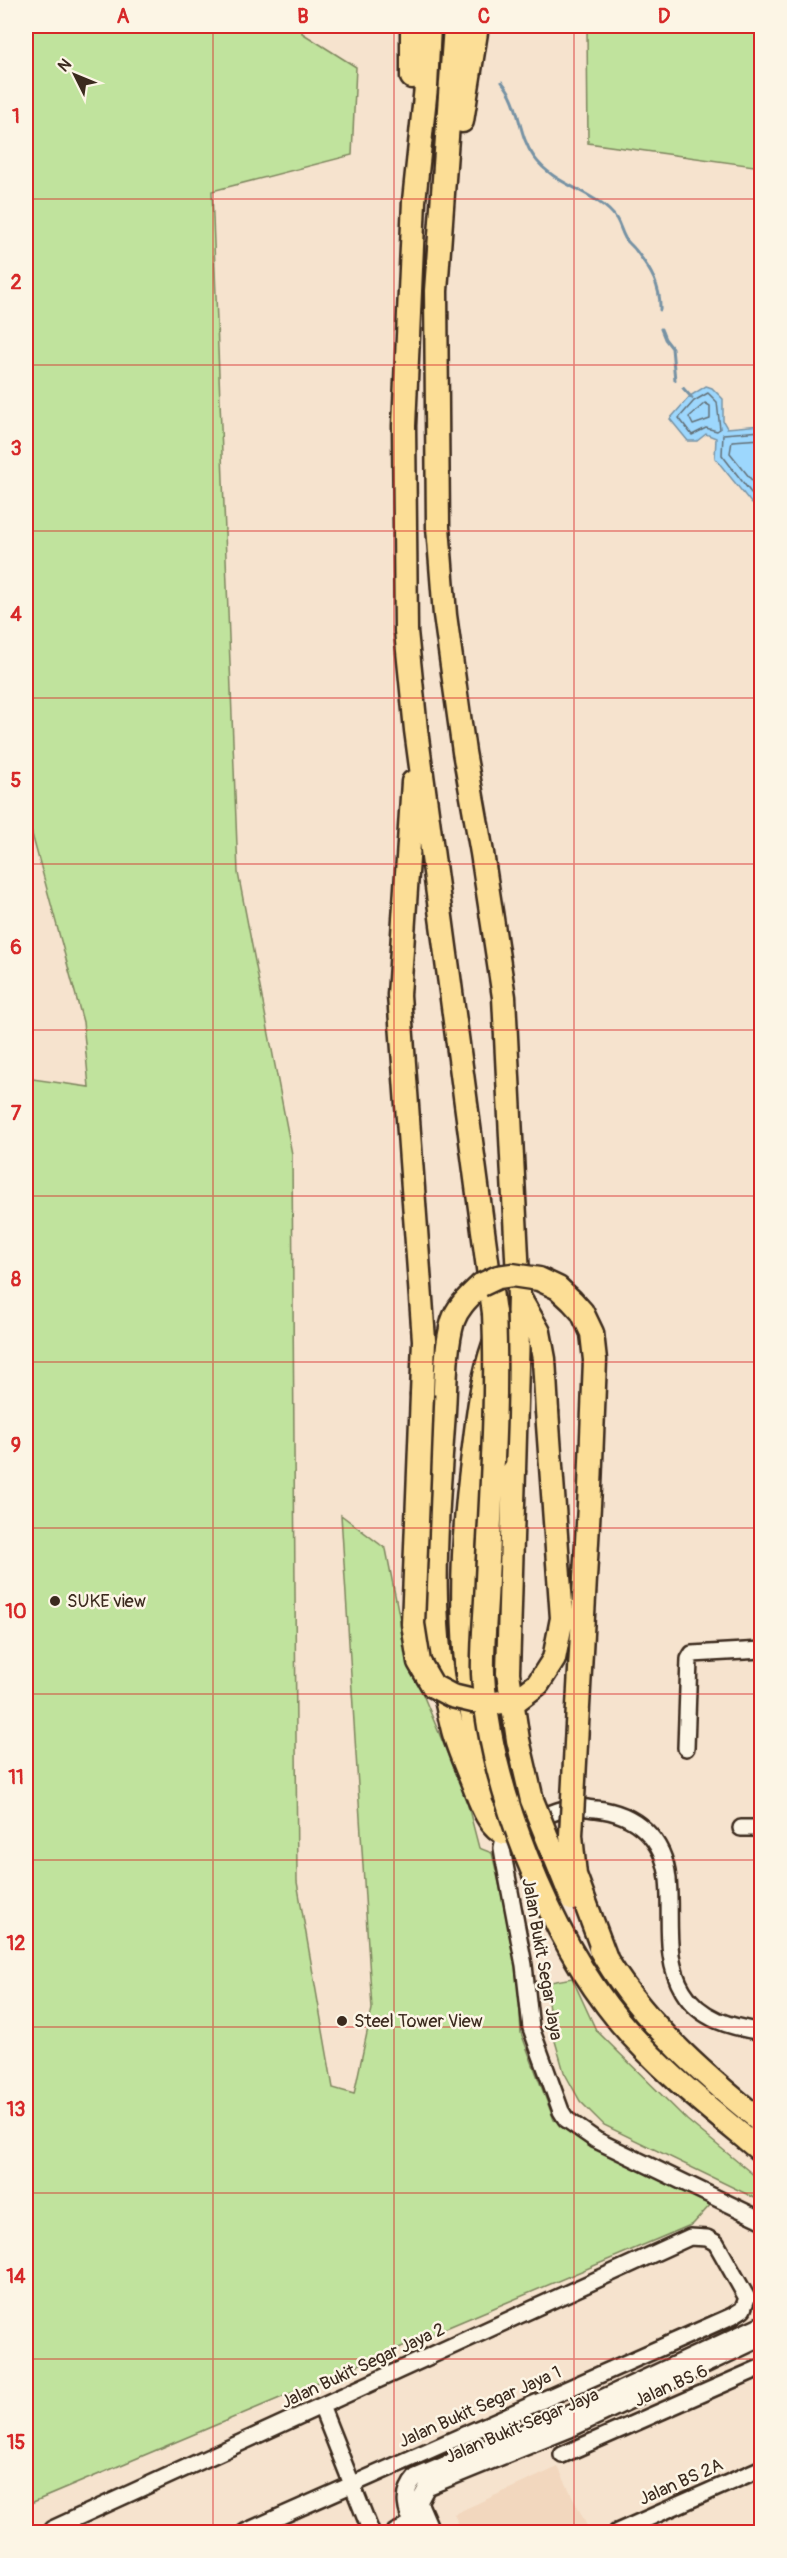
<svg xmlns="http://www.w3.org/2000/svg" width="787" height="2558" viewBox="0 0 787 2558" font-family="Pangolin,sans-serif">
<rect width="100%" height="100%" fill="#f6e3ce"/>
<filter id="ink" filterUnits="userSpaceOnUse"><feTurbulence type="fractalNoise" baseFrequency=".0167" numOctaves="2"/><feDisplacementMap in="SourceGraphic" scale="12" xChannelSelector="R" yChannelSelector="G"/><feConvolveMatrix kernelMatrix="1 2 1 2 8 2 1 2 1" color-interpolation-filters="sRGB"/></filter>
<g filter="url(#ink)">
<path fill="#f2d7be" d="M 558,2467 L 590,2532 L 462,2532 L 454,2514 Z"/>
<path fill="#c0e39d" stroke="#7e865e" stroke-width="1.5" d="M 26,26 L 302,26 L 302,33 L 356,67 L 352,155 L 212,191 L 238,873 L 292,1154 L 297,1882 L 333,2088 L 354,2094 L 372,2009 L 341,1515 L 386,1549 L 407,1656 L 466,1798 L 479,1848 L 492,1853 L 517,1961 L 521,2033 L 554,2120 L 712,2203 L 693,2224 L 26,2505 L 26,1078 L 89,1087 L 83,1022 L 26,812 Z
M 587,26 L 761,26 L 761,167 L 588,143 Z
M 572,1978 L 596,2030 L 687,2120 L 761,2181 L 761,2201 L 604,2125 L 580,2101 L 564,2072 L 553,2034 L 545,1983 Z"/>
<path fill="#9dd7fd" stroke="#7692a4" stroke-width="1.5" d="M 706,386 L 712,388 L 723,399 L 723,421 L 727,428 L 761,425 L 761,508 L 752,504 L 715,458 L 716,438 L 706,434 L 697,441 L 688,441 L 670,419 L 690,396 Z"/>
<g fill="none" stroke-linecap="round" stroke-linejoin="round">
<path stroke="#626f77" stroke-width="1.5" d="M 708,393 L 717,402 L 720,429 L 717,431 L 706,428 L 692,435 L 679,418 L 694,401 Z
M 705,403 L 710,406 L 710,419 L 693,425 L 689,417 Z
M 762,431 L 723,434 L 722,455 L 755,498 L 762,502
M 762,439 L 732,441 L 730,453 L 762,493"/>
<path stroke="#7692a4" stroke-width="3" d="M 502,82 C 521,104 517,134 534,157 C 553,184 587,189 609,210 C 620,220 619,227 625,238 C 628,243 634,247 637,252 C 651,270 661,287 660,310
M 661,329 L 665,339 L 672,348 L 675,380
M 683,388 L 692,398"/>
<g stroke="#3b2a1e" stroke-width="20">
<path id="minor" d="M 686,1748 L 689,1659 L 692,1654 L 762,1650
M 741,1828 L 762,1828
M 509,1832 C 529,1824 552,1810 574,1807 C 581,1806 589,1809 596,1809 C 636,1813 664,1839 668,1879 C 672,1917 663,1958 683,1991 C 700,2020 732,2027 762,2032
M 505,1833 L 502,1848 L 504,1860 L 524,1965 L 531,2028 L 561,2111 L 566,2119 L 596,2140 L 762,2220
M 321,2406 L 371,2532
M 562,2455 L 762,2367
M 50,2532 L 52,2529 L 690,2237 L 707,2238 L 716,2243 L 747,2298 L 743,2309 L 732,2316 L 245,2532
M 395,2532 L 420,2521
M 416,2532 C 406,2512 400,2495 416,2477 L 565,2415 L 762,2324
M 432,2532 L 419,2502 L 427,2487 L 570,2429 L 762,2338
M 617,2532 L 762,2468"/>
</g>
<g stroke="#3b2a1e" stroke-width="27">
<path id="highway" d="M 412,26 L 412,77
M 429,26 L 426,87 L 414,201 L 404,426 L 406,631 L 416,730 L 494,1313
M 455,26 L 436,291 L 438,527 L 445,615 L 464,752 L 482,853 L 504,997 L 519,1297 L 514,1470
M 462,121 L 477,26
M 413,782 L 399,995 L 424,1340 L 422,1394
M 481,1285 C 470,1296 458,1306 453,1321 C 444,1351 446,1394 443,1426 C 436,1527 427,1630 453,1730 C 458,1749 467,1768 474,1786 C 480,1801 489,1828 505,1833
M 520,1299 L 539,1332 L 544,1359 L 547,1411
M 488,1789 C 458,1678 458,1568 473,1455 C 478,1416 481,1381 494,1344"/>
</g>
<use href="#minor" stroke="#fcf5e5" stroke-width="15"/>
<use href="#highway" stroke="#fcde96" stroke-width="22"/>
<g stroke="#3b2a1e" stroke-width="27" stroke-linecap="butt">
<path id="highway-bridge" d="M 481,1285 L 498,1277 L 512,1275 L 539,1279 L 558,1288 L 572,1301 L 582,1312 L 592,1333 L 595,1360 L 590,1487 L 571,1835 L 575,1875 L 607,1961
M 494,1313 C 498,1402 491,1492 487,1580 C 486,1611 482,1643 483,1674 C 489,1786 549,1936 620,2022 C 661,2071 713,2111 762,2152
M 422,1394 L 413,1624 L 419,1662 L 433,1686 L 452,1696 L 473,1701 L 495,1703 L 517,1700 L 538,1684 L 554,1659 L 562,1618 L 547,1411
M 514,1470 L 508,1673 L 518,1740 L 532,1800 L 572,1899
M 600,1949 C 639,2018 700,2072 762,2122"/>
</g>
<use href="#highway-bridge" stroke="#fcde96" stroke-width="22"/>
</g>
</g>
<path fill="none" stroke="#d62828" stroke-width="1.5" stroke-opacity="0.55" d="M 213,26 L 213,2532M 394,26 L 394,2532M 574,26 L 574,2532M 26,199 L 762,199M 26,365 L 762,365M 26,531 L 762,531M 26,698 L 762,698M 26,864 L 762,864M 26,1030 L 762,1030M 26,1196 L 762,1196M 26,1362 L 762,1362M 26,1528 L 762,1528M 26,1694 L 762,1694M 26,1860 L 762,1860M 26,2027 L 762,2027M 26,2193 L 762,2193M 26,2359 L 762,2359"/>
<g fill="#3b2a1e" stroke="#fcf5e5" stroke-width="2">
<circle cx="55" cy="1601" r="6"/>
<circle cx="342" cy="2021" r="6"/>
</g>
<g text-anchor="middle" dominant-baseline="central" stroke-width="5" stroke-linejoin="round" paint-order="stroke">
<g font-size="18" fill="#3b2a1e" stroke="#fcf5e5" text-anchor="start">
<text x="67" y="1601">SUKE view</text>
<text x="354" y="2021">Steel Tower View</text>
</g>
<g font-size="18" fill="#3b2a1e" stroke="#fcf5e5">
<text transform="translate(542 1959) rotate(80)">Jalan Bukit Segar Jaya</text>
<text transform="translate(363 2366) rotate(-25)">Jalan Bukit Segar Jaya 2</text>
<text transform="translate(671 2386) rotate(-24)">Jalan BS 6</text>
<text transform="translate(480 2407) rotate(-24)">Jalan Bukit Segar Jaya 1</text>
<text transform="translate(522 2426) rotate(-23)">Jalan Bukit Segar Jaya</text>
<text transform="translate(681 2482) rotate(-24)">Jalan BS 2A</text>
</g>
</g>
<rect width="787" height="2558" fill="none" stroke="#fcf5e5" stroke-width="66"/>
<g transform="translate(75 75) rotate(313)" stroke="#fcf5e5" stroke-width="4.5" paint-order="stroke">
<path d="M0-4.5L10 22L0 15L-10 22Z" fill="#3b2a1e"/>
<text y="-9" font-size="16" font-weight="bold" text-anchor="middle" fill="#3b2a1e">N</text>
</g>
<rect x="33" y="33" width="721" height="2492" fill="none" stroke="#d62828" stroke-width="2"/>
<g font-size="20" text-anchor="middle" font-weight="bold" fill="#d62828">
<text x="123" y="23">A</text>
<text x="303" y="23">B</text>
<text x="484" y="23">C</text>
<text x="664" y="23">D</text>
<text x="16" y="123">1</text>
<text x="16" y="289">2</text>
<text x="16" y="455">3</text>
<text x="16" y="621">4</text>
<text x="16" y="787">5</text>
<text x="16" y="954">6</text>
<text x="16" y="1120">7</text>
<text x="16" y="1286">8</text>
<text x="16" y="1452">9</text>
<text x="16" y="1618">10</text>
<text x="16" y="1784">11</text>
<text x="16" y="1950">12</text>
<text x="16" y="2116">13</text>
<text x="16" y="2283">14</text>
<text x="16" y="2449">15</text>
</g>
</svg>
